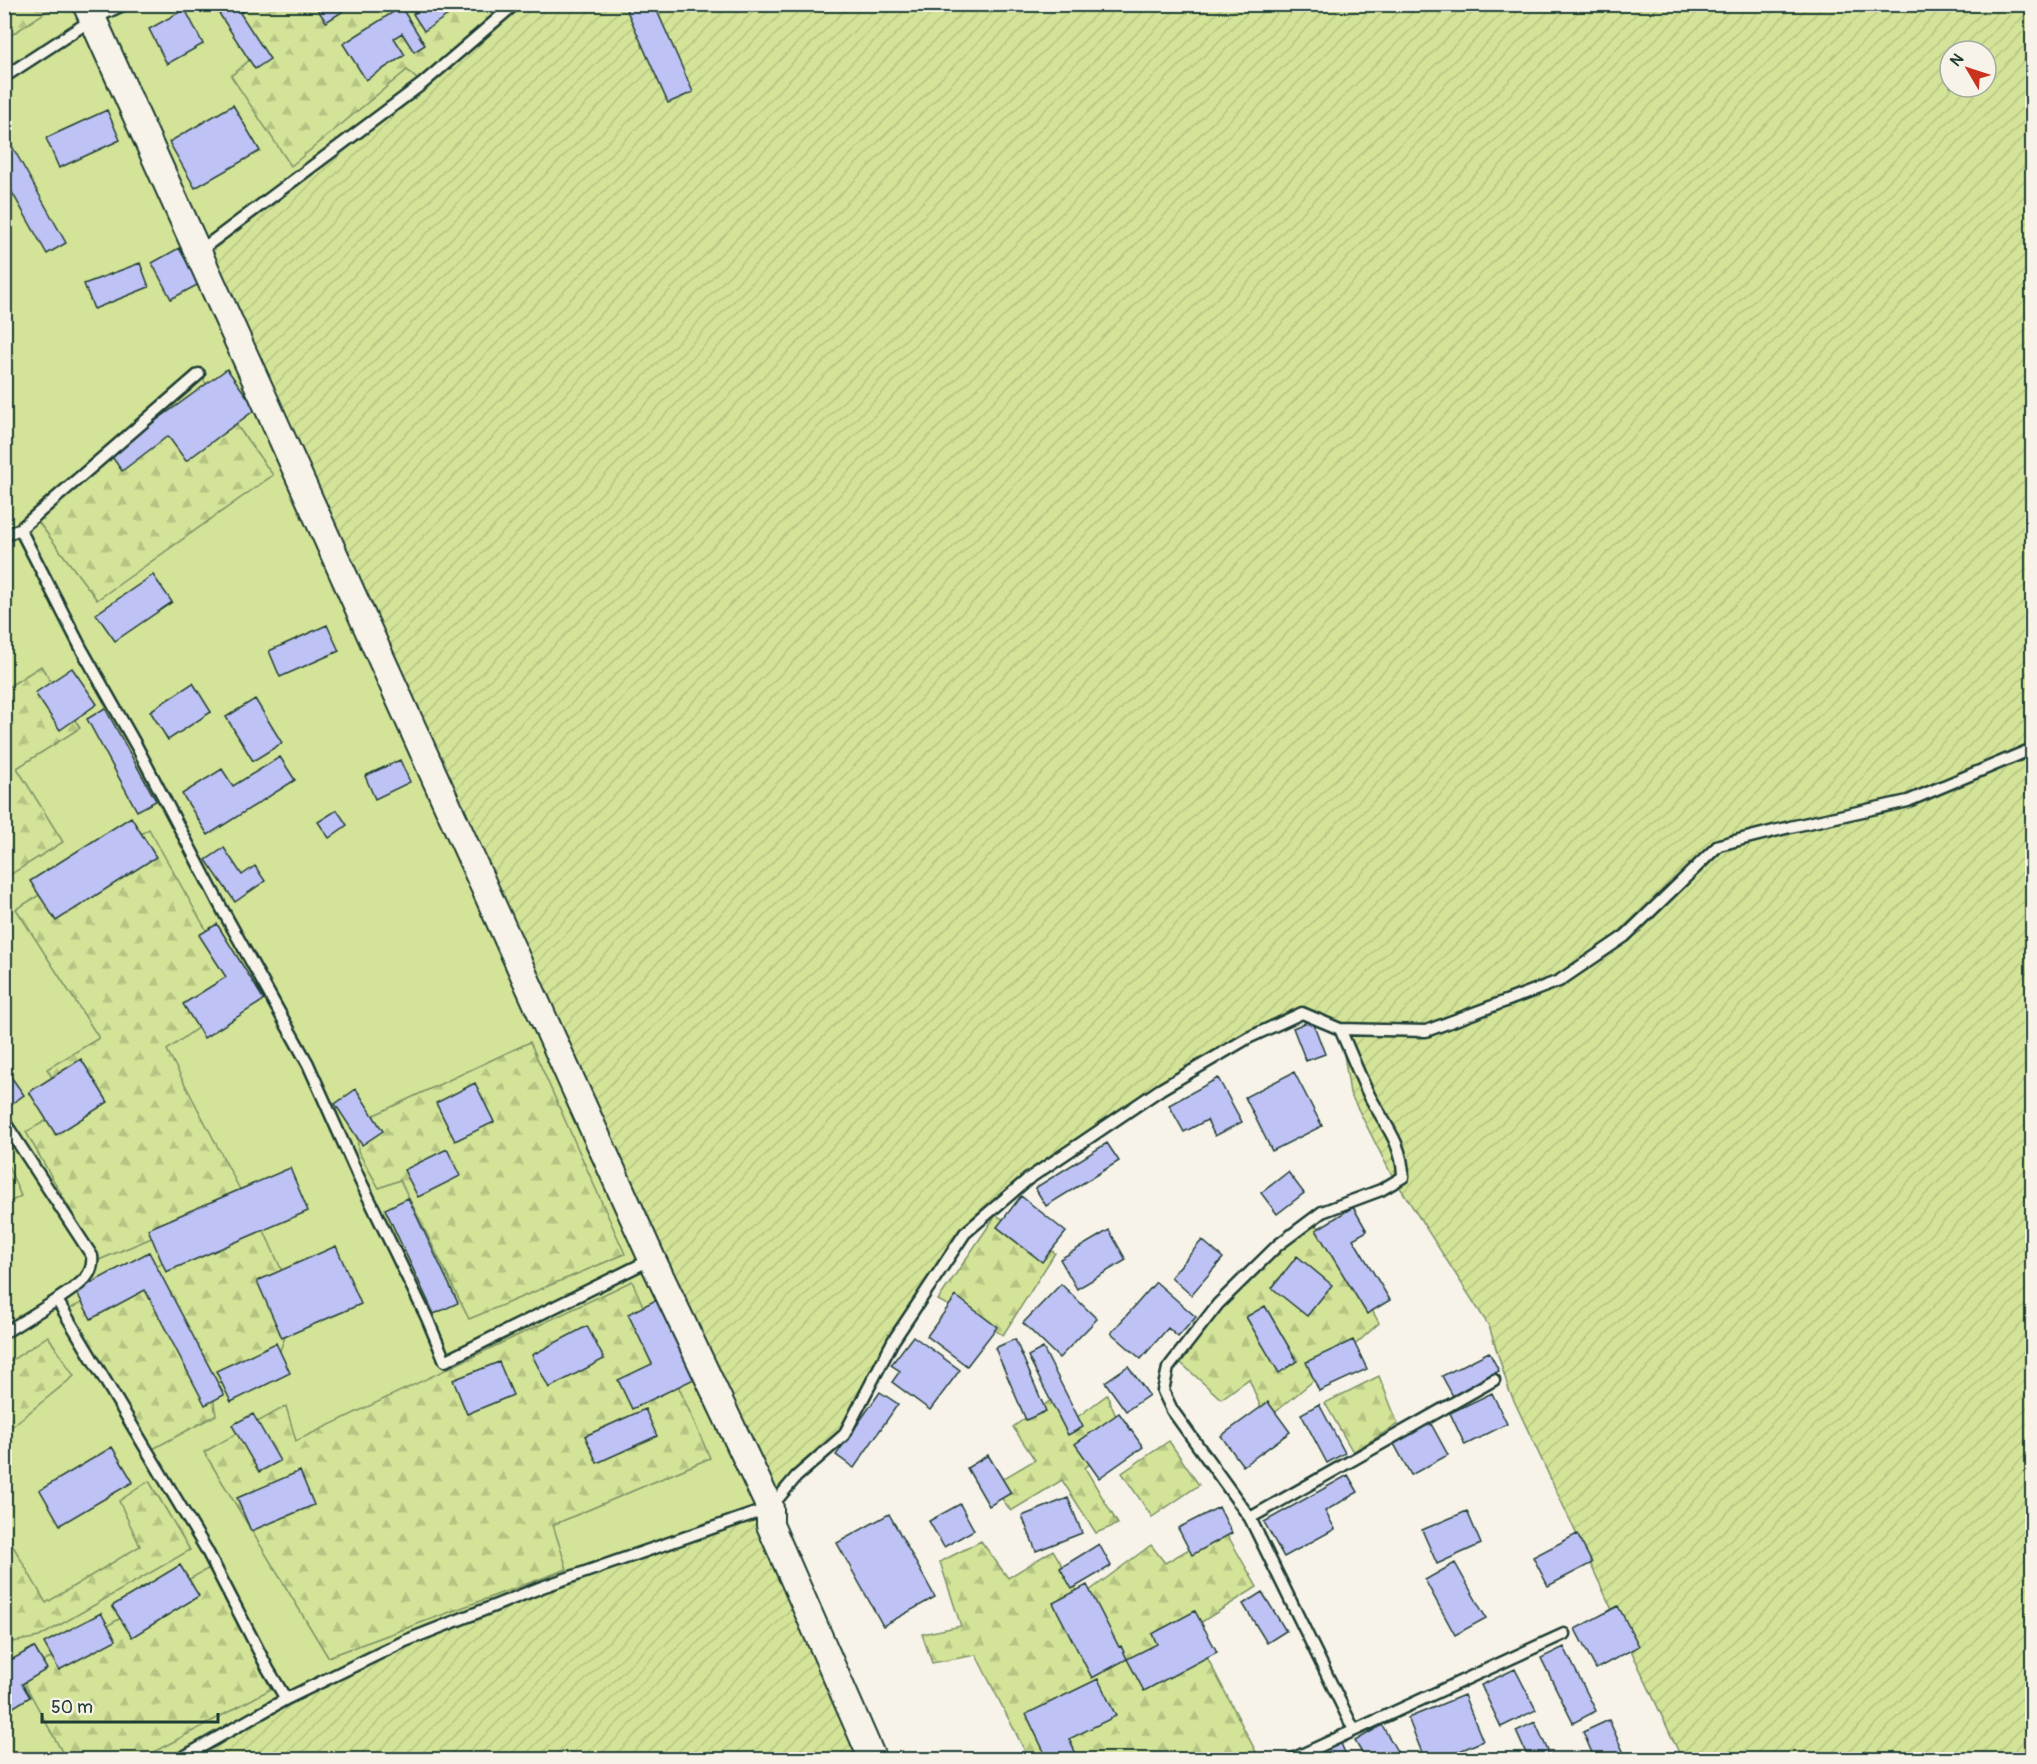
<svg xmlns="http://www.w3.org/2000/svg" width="2037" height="1764" viewBox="0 0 2037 1764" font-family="Pangolin,sans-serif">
<defs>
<pattern id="forest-firs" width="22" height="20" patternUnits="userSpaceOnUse" patternTransform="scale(1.5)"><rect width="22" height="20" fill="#d3e397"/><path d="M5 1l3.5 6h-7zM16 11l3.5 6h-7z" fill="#b5c483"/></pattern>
<pattern id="garden-furrows" width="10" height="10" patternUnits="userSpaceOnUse" patternTransform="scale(1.5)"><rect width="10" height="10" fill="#d3e397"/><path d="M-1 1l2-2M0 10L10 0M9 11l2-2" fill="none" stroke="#b5c483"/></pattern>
</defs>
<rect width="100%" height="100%" fill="#f7f3e8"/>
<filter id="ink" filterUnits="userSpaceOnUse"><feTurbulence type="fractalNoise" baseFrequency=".0167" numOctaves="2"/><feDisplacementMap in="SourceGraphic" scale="12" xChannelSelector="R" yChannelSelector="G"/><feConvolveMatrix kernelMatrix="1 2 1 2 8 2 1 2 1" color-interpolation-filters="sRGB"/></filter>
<g filter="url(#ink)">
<path fill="#d3e397" stroke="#799066" stroke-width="1.5" d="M 5,5 L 515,5 L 1016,490 L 1028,1179 L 965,1233 L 760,1508 L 406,1645 L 183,1759 L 5,1760 Z"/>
<path fill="url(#forest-firs)" stroke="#799066" stroke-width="1.5" d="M 5,4 L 56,4 L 56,5 L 5,39 Z
M 232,4 L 712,5 L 422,84 L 407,70 L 291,166 L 231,76 L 253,57 Z
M 199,374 L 273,475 L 97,600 L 34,516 Z
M 41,666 L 80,728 L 17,768 L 63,842 L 5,878 L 5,689 Z
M 149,829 L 243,995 L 167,1050 L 245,1199 L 99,1260 L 26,1132 L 70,1107 L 47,1069 L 99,1038 L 16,909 Z
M 530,1042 L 625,1254 L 469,1319 L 400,1180 L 379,1188 L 358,1151 L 357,1123 Z
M 5,1159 L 21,1196 L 5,1205 L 4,1205 Z
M 996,1215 L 1055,1253 L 1003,1335 L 938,1300 Z
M 258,1217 L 297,1305 L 276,1361 L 211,1386 L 216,1415 L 151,1450 L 67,1310 Z
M 1297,1223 L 1329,1229 L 1379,1323 L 1337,1361 L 1266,1420 L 1249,1379 L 1221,1399 L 1172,1355 Z
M 632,1281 L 710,1458 L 553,1525 L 567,1569 L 328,1657 L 204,1452 L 286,1406 L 296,1441 Z
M 48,1336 L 74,1376 L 5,1432 L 5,1365 Z
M 1379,1376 L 1398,1424 L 1353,1452 L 1325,1403 Z
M 1058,1395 L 1072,1421 L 1107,1395 L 1123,1433 L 1085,1468 L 1118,1524 L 1096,1533 L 1062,1480 L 1011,1511 L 990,1482 L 994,1484 L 1035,1460 L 1013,1427 Z
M 1169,1441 L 1199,1485 L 1152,1517 L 1122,1473 Z
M 149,1481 L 190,1550 L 39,1637 L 13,1642 L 5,1626 L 5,1532 L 46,1603 L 140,1546 L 119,1501 Z
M 1224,1529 L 1257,1587 L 1192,1628 L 1257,1754 L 1243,1760 L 1029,1759 L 976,1655 L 932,1663 L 922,1634 L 961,1626 L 940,1562 L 981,1541 L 1008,1578 L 1053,1550 L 1081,1597 L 1151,1545 L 1165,1563 Z
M 209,1568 L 271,1689 L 141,1759 L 66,1759 L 20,1675 Z"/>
<path fill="url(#garden-furrows)" stroke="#799066" stroke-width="1.5" fill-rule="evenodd" d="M 515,5 L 2032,5 L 2032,1759 L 1682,1759 L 1509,1390 L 1489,1326 L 1390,1172 L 1350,1093 L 1340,1029 L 1302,1013 L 1248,1038 L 1028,1179 L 965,1233 L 893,1341 L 844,1435 L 761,1508 L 870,1759 L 183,1760 L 406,1645 L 760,1508 L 198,256 ZM 1950,51 L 1986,51 L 1986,87 L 1950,87 Z"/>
<path fill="#bec2f4" stroke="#1f3d34" stroke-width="1.5" d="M 213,4 L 254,4 L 240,13 L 270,59 L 255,69 Z
M 314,4 L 337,4 L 342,12 L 326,22 Z
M 429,4 L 450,4 L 454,11 L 424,31 L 413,14 Z
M 624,4 L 654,4 L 693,92 L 668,103 Z
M 401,7 L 425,45 L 414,52 L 402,33 L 394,38 L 405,55 L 366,80 L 343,44 Z
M 185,9 L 203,44 L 167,64 L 149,29 Z
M 233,105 L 260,151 L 195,188 L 169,142 Z
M 107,110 L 120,140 L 59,168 L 46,138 Z
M 12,146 L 66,243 L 47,254 L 4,178 L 4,150 Z
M 179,248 L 199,284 L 171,299 L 152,263 Z
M 140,263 L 149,287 L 94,309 L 84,284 Z
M 227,369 L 256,409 L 186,461 L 168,436 L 122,471 L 110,454 Z
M 153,575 L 172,602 L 115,641 L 96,614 Z
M 327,625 L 339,651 L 280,677 L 269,651 Z
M 72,668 L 97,704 L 60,730 L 35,693 Z
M 193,683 L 211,712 L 168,740 L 150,711 Z
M 255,699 L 282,743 L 253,761 L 226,717 Z
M 105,708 L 156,801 L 137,811 L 87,719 Z
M 280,757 L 295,780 L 208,835 L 182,794 L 222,769 L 233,786 Z
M 400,760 L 410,782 L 375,799 L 365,776 Z
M 337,810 L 347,825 L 329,838 L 318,822 Z
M 131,817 L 156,857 L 56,921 L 30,881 Z
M 224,848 L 242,875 L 255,866 L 265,881 L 235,902 L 206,860 Z
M 217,924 L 264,1000 L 204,1038 L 183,1004 L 226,977 L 199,935 Z
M 1312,1020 L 1325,1054 L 1306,1061 L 1293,1028 Z
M 81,1059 L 108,1102 L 56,1135 L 29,1092 Z
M 4,1067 L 24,1095 L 7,1107 L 4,1104 Z
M 1294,1072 L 1322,1126 L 1272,1151 L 1245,1097 Z
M 1218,1078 L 1242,1122 L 1215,1136 L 1207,1120 L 1184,1132 L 1169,1105 Z
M 475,1083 L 494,1122 L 455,1141 L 436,1103 Z
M 356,1089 L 383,1131 L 362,1145 L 335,1104 Z
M 1107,1143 L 1119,1161 L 1046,1206 L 1035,1188 Z
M 447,1149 L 460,1176 L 418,1197 L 404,1170 Z
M 290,1168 L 308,1211 L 166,1272 L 148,1229 Z
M 1288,1172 L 1304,1193 L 1277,1214 L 1261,1193 Z
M 1021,1196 L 1066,1232 L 1042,1262 L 997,1227 Z
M 408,1198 L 458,1303 L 434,1314 L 385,1209 Z
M 1353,1207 L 1367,1231 L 1353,1239 L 1390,1300 L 1367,1314 L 1316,1230 Z
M 1109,1230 L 1126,1260 L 1077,1289 L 1060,1259 Z
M 1202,1240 L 1223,1258 L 1191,1295 L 1171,1277 Z
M 336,1246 L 361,1304 L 282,1338 L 257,1281 Z
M 149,1252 L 224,1395 L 205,1405 L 145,1290 L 91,1319 L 76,1291 Z
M 1297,1256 L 1332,1285 L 1307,1316 L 1272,1288 Z
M 1156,1282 L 1196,1317 L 1178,1337 L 1168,1328 L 1141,1359 L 1111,1333 Z
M 1061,1284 L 1097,1319 L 1059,1358 L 1023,1323 Z
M 956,1296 L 997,1327 L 967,1366 L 927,1336 Z
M 656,1300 L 694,1379 L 632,1409 L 618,1380 L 652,1364 L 628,1314 Z
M 1265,1306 L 1297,1361 L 1279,1373 L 1246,1317 Z
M 587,1326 L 604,1359 L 549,1388 L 532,1355 Z
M 913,1336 L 960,1370 L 930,1410 L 892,1382 L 900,1371 L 891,1365 Z
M 1015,1339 L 1046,1411 L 1026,1420 L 995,1348 Z
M 1353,1340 L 1367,1369 L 1319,1391 L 1306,1362 Z
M 276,1343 L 290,1373 L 231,1402 L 216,1371 Z
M 1043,1348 L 1083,1427 L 1068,1435 L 1028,1356 Z
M 1489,1352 L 1499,1371 L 1453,1396 L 1442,1376 Z
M 499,1362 L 513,1395 L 467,1414 L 453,1380 Z
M 1128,1366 L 1149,1395 L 1126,1411 L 1105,1382 Z
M 880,1392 L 898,1404 L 854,1468 L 836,1455 Z
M 1492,1393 L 1507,1424 L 1465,1445 L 1450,1413 Z
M 1268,1402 L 1290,1432 L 1243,1466 L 1221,1436 Z
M 1319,1404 L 1345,1453 L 1327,1463 L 1301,1414 Z
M 645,1409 L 657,1436 L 597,1463 L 585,1436 Z
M 1119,1413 L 1143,1447 L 1099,1478 L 1075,1444 Z
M 253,1414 L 280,1461 L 259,1472 L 232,1425 Z
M 1430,1422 L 1448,1455 L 1411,1475 L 1393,1442 Z
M 112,1447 L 133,1482 L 60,1525 L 40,1490 Z
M 988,1455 L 1011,1493 L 989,1506 L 967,1468 Z
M 300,1471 L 314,1505 L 251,1531 L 237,1498 Z
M 1348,1475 L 1358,1492 L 1325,1511 L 1335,1529 L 1284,1557 L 1264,1522 Z
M 1068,1498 L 1082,1533 L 1036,1551 L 1022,1516 Z
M 960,1504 L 974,1530 L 944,1547 L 929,1521 Z
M 1219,1507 L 1232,1533 L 1192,1555 L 1178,1528 Z
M 1467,1511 L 1481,1544 L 1437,1564 L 1422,1530 Z
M 889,1514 L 935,1597 L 883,1626 L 837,1543 Z
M 1577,1534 L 1592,1563 L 1548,1586 L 1533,1557 Z
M 1099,1544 L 1111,1566 L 1072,1589 L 1060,1568 Z
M 1455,1563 L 1486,1618 L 1455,1635 L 1425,1580 Z
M 180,1565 L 199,1596 L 132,1637 L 112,1606 Z
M 1087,1585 L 1119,1647 L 1121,1646 L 1127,1659 L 1092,1678 L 1053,1603 Z
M 1262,1592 L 1286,1631 L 1267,1643 L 1243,1604 Z
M 1618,1606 L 1639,1646 L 1596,1669 L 1575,1629 Z
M 1195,1611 L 1217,1652 L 1144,1691 L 1127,1659 L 1157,1644 L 1152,1634 Z
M 101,1613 L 116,1640 L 59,1670 L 44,1643 Z
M 34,1647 L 47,1669 L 22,1684 L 30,1697 L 4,1713 L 4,1664 Z
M 1564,1647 L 1596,1711 L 1573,1723 L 1541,1658 Z
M 1515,1669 L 1536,1710 L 1501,1727 L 1481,1685 Z
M 1098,1679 L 1116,1716 L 1069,1739 L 1079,1760 L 1048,1760 L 1026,1714 Z
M 1464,1695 L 1483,1741 L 1439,1760 L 1425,1760 L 1408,1718 Z
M 1609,1720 L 1627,1760 L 1595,1760 L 1583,1732 Z
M 1535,1722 L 1552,1760 L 1529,1760 L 1516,1731 Z
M 1382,1725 L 1402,1760 L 1366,1760 L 1355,1741 Z
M 1340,1741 L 1348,1760 L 1300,1760 Z"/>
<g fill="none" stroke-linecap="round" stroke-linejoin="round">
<g stroke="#1f3d34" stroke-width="15">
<path id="service" d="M 4,77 L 93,19 L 125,4
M 198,252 L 422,84 L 515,4
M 20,529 L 81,648 L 137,747 L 222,909 L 308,1064 L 359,1178 L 427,1318 L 445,1361 L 652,1259
M 4,536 L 20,529 L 199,374
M 1340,1029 C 1350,1051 1359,1075 1370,1097 C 1385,1124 1403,1145 1403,1177 L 1381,1190 L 1322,1212 L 1278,1245 L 1218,1304 L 1168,1368 L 1163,1391 L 1172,1410 L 1250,1518 L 1354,1730
M 4,1121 L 92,1256 C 95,1279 73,1288 57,1300 L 206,1549 L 268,1669 L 286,1699
M 4,1333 L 57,1300
M 1250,1518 L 1494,1380
M 178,1760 L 286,1699 L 405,1641 L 542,1587 L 770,1508 L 796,1477 L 844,1435 L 893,1341 L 965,1233 L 1028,1179 L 1161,1089 L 1248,1038 L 1302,1013 L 1340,1029 L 1426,1031 L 1559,981 L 1625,936 L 1719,845 L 1790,827 L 1908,801 L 2032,749
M 1290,1760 L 1564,1634"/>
</g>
<g stroke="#1f3d34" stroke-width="30">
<path id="tertiary" d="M 86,4 L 652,1259 L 770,1508 L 770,1525 L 873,1760"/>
</g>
<use href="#service" stroke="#f7f3e8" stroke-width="10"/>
<use href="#tertiary" stroke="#f7f3e8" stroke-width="26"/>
</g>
</g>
<rect width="2037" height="1764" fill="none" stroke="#f7f3e8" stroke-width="24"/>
<rect x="12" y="12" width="2013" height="1740" fill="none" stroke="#1f3d34" stroke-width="2" filter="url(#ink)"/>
<g transform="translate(1968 69) rotate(309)"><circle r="28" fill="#f7f3e8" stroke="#a1aaa0" stroke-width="1.5"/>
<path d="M0-4.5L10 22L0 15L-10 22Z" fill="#c8321e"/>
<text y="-9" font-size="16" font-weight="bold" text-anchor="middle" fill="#1f3d34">N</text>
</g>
<path d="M42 1713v9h176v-9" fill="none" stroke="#1f3d34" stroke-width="3"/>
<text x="51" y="1713" font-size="18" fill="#1f3d34" stroke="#f7f3e8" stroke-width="4.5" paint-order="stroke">50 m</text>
</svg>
